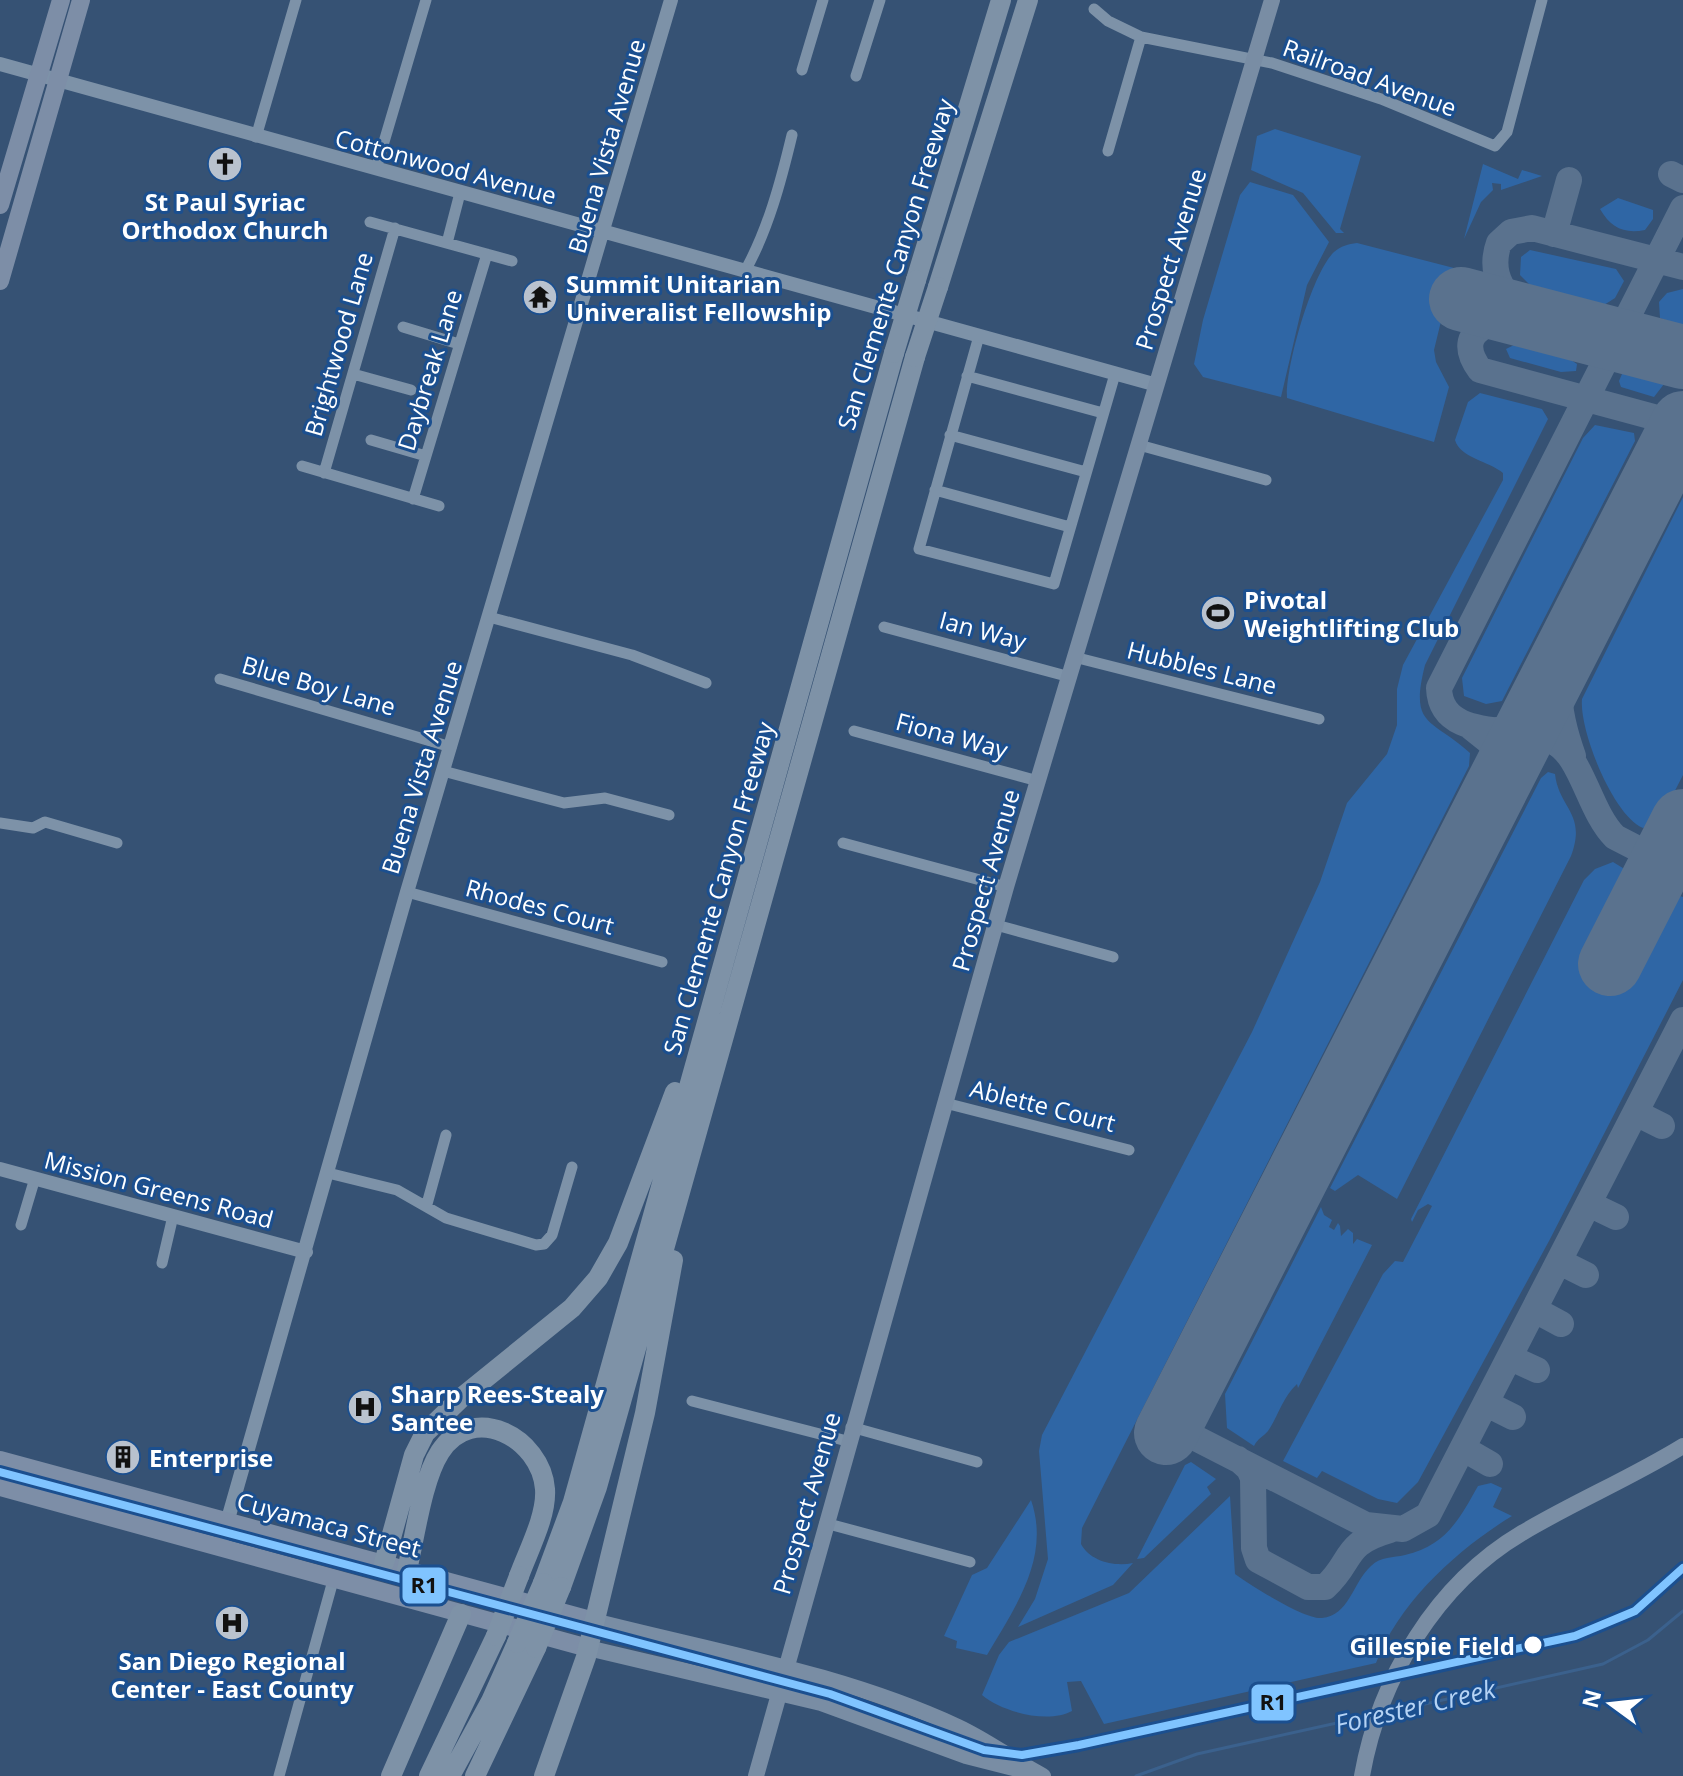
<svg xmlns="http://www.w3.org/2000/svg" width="1683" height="1776" viewBox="0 0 1683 1776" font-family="'Open Sans',sans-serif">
<rect width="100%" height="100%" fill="#365274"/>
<path fill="#2f66a5" d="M 1275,129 L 1361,156 L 1340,229 L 1344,233 L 1336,233 L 1303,193 L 1251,170 L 1257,136 Z
M 1483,164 L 1518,179 L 1522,170 L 1542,176 L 1501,190 L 1501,184 L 1492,183 L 1493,190 L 1481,202 L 1464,239 Z
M 1250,182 L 1293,195 L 1329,242 L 1307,285 L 1281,397 L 1203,377 L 1194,364 L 1203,320 L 1240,195 Z
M 1618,198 L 1653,210 L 1653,219 L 1645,230 C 1624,234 1611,228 1600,209 Z
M 1357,243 L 1454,268 L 1434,350 L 1436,362 L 1449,387 L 1434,442 L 1287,398 C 1285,368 1312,273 1334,252 C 1341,246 1348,244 1357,243 Z
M 1530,250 L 1616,269 L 1624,281 L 1615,298 L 1604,305 L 1531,286 L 1520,275 L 1521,257 Z
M 1683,289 L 1683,326 L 1660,318 L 1659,302 L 1667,293 Z
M 1514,345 L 1571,360 L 1577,364 L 1576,371 L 1561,372 L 1510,358 L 1506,349 Z
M 1622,374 L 1628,374 L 1664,384 L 1654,397 L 1621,387 L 1619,381 Z
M 1480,393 L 1542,409 L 1548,419 L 1425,665 C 1409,728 1432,718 1470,753 L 1469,766 L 1082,1528 L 1081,1544 C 1090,1561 1114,1567 1133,1563 L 1113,1585 L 1018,1627 L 1035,1599 L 1048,1559 L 1039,1451 L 1042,1435 L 1252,1032 L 1320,882 L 1347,803 L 1387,754 L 1397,725 L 1397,689 L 1403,665 L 1503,480 L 1503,473 C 1489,461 1460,458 1455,440 L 1468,402 Z
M 1595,425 L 1634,433 L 1635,441 L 1502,701 L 1486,704 L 1464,696 L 1462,678 L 1583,438 Z
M 1683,497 L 1683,775 L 1660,820 L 1643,828 C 1613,816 1579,730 1582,699 Z
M 1548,772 L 1555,774 C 1559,809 1587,813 1571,856 L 1397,1199 L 1358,1175 L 1335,1191 L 1330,1188 L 1541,778 Z
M 1613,862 L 1631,873 L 1591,963 L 1620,978 L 1627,972 L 1668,898 L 1673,894 L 1683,897 L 1683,980 L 1549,1241 L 1418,1482 L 1397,1503 L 1378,1499 L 1322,1471 L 1317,1478 L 1283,1461 L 1383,1274 L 1395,1261 L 1403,1262 L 1432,1206 L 1428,1204 L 1418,1210 L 1412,1222 L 1411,1219 L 1584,880 L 1595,869 Z
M 1321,1207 L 1324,1215 L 1332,1220 L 1329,1227 L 1334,1230 L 1338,1223 L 1340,1226 L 1341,1236 L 1348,1229 L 1353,1233 L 1353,1244 L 1357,1239 L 1372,1245 L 1298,1388 L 1297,1384 C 1282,1398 1279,1415 1268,1431 C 1263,1437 1258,1438 1254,1446 L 1227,1428 L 1225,1394 Z
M 1191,1462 L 1216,1479 L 1207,1487 L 1211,1494 L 1144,1558 L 1137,1559 L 1185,1465 Z
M 1491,1483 L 1502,1488 L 1493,1507 L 1512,1516 C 1458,1549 1399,1602 1376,1663 L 1104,1724 L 1081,1681 L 1067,1682 L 1072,1711 C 1048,1724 1002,1712 982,1695 L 999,1655 L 1009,1642 L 1129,1593 L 1230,1496 L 1235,1574 C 1250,1585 1305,1620 1322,1618 C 1349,1616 1353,1582 1371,1566 C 1381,1556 1393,1558 1405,1555 C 1445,1546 1459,1520 1478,1486 Z
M 1031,1500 C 1051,1558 1015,1607 987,1655 L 956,1648 L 957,1641 L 944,1636 L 972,1575 L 987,1568 Z"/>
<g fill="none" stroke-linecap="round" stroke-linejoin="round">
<path stroke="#3b618d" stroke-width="3" d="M 1385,1713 L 1603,1664 L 1648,1640 L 1683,1611
M 1136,1776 L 1197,1754 L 1373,1715"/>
<path stroke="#5a728e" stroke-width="26" d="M 1671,174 L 1683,180
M 1683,208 L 1439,688 C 1441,743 1518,724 1552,741 C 1582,754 1588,810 1615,837 L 1683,872
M 1554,234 L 1569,180
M 1531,317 C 1499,317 1449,328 1480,370 L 1683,425
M 1531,317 C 1506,298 1487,276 1499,243 L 1511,232 L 1532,228 L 1683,267
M 1498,730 C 1532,727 1542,695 1555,669
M 1573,756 C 1543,671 1565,657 1603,583
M 1458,859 L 1500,775 L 1491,743 L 1471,727
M 1636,1113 L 1662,1126
M 1589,1204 L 1616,1217
M 1560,1262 L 1586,1275
M 1535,1310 L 1561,1324
M 1511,1358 L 1537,1370
M 1487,1404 L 1513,1417
M 1170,1425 L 1366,1525 L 1403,1529 L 1428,1515 L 1683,1020
M 1464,1449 L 1490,1464
M 1238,1459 L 1249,1469 L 1253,1478 L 1254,1548 L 1258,1560 L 1308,1587 L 1325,1587 C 1354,1561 1341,1544 1390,1530"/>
<path stroke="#5a728e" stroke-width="64" d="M 1461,299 L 1683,357
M 1610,964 L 1683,821
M 1166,1433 L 1683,423"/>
<path stroke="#7d92a8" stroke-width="11" d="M 1094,9 L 1108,21 L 1141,37 L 1272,63 L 1381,99 L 1495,146 L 1507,132 L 1542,0
M 802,70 L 823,0
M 856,76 L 880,0
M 256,137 L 296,0
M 1108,151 L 1141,37
M 376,169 L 426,0
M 370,222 L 512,261
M 447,243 L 460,193
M 745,271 C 768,230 781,181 792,135
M 403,327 L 459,344
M 979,336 L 919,549 L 1054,584 L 1115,374
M 353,374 L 411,390
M 967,376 L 1103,413
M 950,435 L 1086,472
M 371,440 L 426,456
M 1139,445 L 1266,480
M 302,466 L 439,506
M 324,473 L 395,228
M 935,490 L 1070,527
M 413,499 L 487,254
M 489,617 L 632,655 L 706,683
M 884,627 L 1070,677
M 1074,657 L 1319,719
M 220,679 L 451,747
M 854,731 L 1038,781
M 443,771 L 564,803 L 605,798 L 669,815
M 0,823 L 33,828 L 45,822 L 117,843
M 843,843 L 1006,887
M 407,892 L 662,962
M 996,925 L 1113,957
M 945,1103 L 1129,1150
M 328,1173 L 397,1190 L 446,1218 L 536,1245 L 544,1244 L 552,1235 L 572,1167
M 427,1204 L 446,1135
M 21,1225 L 35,1178
M 162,1263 L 173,1216
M 692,1401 L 847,1441
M 851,1427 L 977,1462
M 825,1523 L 970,1562
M 279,1776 L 334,1577"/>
<path stroke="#7d92a8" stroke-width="14" d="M 0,64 L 1157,385
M 0,1169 L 306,1252
M 220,1547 L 407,892 L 671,0"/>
<path stroke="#798da4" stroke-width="16" d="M 594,1621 C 715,1652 844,1674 958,1727 C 988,1741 1014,1761 1043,1776
M 588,1648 L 821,1703 L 966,1756 L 1033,1773
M 756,1776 L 1006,887 L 1272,0
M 1362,1776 C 1379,1679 1436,1584 1522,1533 C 1574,1502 1631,1478 1683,1446"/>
<path stroke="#7d8ea7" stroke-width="18" d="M 0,205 L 61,0
M 0,281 L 81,0
M 0,1460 L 594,1621
M 0,1487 L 588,1648"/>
<path stroke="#7e92a7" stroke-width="20" d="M 916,280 L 1001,0
M 938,287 L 1028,0
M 384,1563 L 414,1455 L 425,1433 L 461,1398 L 572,1308 L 598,1278 L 618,1243 L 675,1092
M 407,1570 C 415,1537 422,1480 440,1452 C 473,1401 541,1438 545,1489 C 547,1516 528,1551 519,1576
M 543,1583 L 573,1502 L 894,353
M 561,1587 L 597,1487 L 915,357
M 391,1776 L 461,1614
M 429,1776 L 496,1636
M 450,1776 L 491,1701 L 517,1643
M 475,1776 L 536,1648
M 544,1776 L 586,1657 L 645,1413 L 673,1260"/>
<path stroke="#7e92a7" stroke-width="20" d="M 894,353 L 916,280
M 915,357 L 938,287
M 496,1636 L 519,1576
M 517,1643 L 543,1583
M 536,1648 L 561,1587"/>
<g stroke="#1b4f8f" stroke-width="14">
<path id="rail-1" d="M 0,1472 L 830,1694 L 984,1750 L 1022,1755 L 1079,1745 L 1575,1636 L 1635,1611 L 1683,1568"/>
</g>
<use href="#rail-1" stroke="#80c4ff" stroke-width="8"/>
</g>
<defs>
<g id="church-disc" transform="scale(1.8)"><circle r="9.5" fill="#b9c2ce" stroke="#1b4f8f"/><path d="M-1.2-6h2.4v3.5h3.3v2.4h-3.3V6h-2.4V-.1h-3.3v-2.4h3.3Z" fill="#111"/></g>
<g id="temple-disc" transform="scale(1.8)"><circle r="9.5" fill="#b9c2ce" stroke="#1b4f8f"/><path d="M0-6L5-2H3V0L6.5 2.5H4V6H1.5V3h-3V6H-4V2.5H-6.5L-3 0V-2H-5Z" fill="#111"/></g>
<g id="stadium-disc" transform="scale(1.8)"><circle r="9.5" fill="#b9c2ce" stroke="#1b4f8f"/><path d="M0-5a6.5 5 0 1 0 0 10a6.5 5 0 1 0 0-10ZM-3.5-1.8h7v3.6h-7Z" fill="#111"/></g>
<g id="hospital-disc" transform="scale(1.8)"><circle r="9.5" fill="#b9c2ce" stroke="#1b4f8f"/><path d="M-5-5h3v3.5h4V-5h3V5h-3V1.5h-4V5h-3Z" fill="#111"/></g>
<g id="building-disc" transform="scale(1.8)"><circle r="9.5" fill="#b9c2ce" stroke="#1b4f8f"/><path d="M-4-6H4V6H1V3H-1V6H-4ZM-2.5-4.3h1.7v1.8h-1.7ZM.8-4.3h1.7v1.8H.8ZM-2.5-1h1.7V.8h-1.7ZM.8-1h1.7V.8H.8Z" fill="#111"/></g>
</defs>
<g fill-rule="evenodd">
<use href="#church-disc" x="225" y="164"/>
<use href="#temple-disc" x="540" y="297"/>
<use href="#stadium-disc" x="1218" y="613"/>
<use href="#hospital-disc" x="365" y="1407"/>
<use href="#building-disc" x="123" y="1457"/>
<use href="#hospital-disc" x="232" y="1623"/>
</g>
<circle fill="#fff" stroke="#1b4f8f" stroke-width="3" cx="1533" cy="1645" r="10"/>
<g text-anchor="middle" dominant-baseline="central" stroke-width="6" stroke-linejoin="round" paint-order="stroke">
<g font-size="24" fill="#fff" stroke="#1b4f8f">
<text transform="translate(1370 77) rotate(20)">Railroad Avenue</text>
<text transform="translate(606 146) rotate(-74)">Buena Vista Avenue</text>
<text transform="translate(446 166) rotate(15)">Cottonwood Avenue</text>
<text transform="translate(1170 259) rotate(-73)">Prospect Avenue</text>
<text transform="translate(895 264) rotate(-73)">San Clemente Canyon Freeway</text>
<text transform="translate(338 344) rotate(-74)">Brightwood Lane</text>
<text transform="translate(429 370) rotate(-73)">Daybreak Lane</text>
<text transform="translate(983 630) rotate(15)">Ian Way</text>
<text transform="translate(1202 667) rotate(14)">Hubbles Lane</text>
<text transform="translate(319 685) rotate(16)">Blue Boy Lane</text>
<text transform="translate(952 735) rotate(15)">Fiona Way</text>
<text transform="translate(421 767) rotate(-73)">Buena Vista Avenue</text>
<text transform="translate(985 880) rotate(-74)">Prospect Avenue</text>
<text transform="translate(718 888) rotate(-74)">San Clemente Canyon Freeway</text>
<text transform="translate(540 906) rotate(15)">Rhodes Court</text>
<text transform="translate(1043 1105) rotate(14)">Ablette Court</text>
<text transform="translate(159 1189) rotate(15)">Mission Greens Road</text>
<text transform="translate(806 1503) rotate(-74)">Prospect Avenue</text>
<text transform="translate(329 1524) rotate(15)">Cuyamaca Street</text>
</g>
<g font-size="24" font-weight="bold" fill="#fff" stroke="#1b4f8f" text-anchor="start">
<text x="225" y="201" text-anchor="middle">St Paul Syriac<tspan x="225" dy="28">Orthodox Church</tspan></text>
<text x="566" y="283">Summit Unitarian<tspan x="566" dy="28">Univeralist Fellowship</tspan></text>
<text x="1244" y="599">Pivotal<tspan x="1244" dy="28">Weightlifting Club</tspan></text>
<text x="391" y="1393">Sharp Rees-Stealy<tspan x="391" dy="28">Santee</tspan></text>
<text x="149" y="1457">Enterprise</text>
<text x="232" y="1660" text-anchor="middle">San Diego Regional<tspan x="232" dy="28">Center - East County</tspan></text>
</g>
<g font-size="24" font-weight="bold" fill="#fff" stroke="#1b4f8f" text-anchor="end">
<text x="1515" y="1645">Gillespie Field</text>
</g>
<g font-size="26" font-style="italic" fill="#b5d3f5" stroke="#1b4f8f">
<text transform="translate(1415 1706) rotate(-13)">Forester Creek</text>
</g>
</g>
<g stroke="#1b4f8f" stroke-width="3">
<rect x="401" y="1566" width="46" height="39" rx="8" fill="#80c4ff"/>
<rect x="1250" y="1683" width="45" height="39" rx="8" fill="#80c4ff"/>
</g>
<g font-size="22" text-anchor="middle" font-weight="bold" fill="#111">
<text x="424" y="1593">R1</text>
<text x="1273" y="1710">R1</text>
</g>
<g transform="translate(1611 1704) rotate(285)" stroke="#1b4f8f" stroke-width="6" paint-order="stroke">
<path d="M0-6L14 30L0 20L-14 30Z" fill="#ffffff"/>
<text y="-12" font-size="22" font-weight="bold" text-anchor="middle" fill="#ffffff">N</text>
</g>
</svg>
